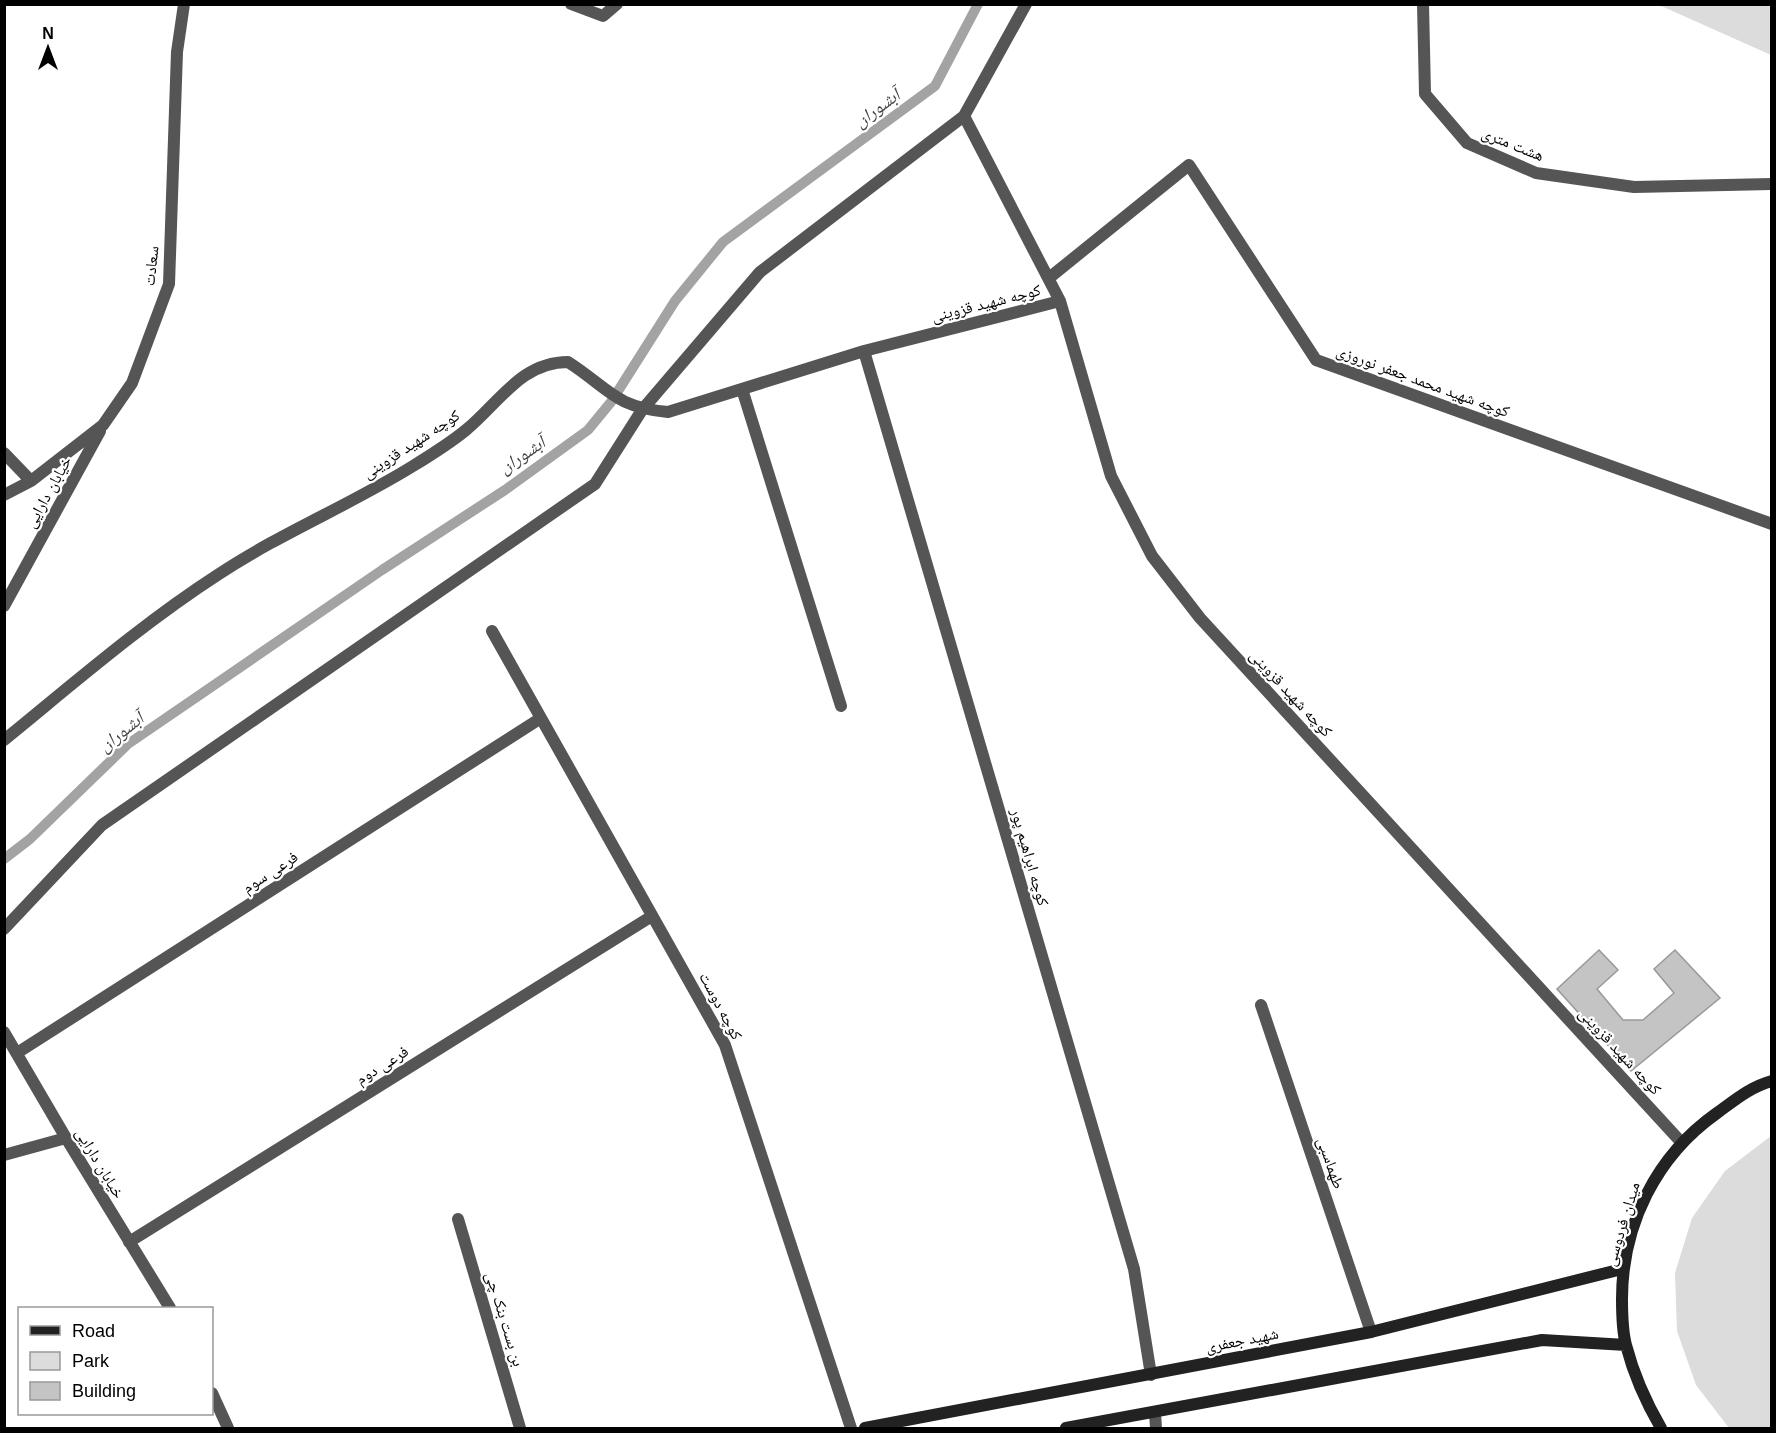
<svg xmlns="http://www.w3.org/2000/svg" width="1776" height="1433" viewBox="0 0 1776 1433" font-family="Helvetica,'Noto Naskh Arabic',sans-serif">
<rect width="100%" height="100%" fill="#fff"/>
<path fill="#dcdcdc" d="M 1659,5 L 1771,5 L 1771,55 Z
M 1771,1136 L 1771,1428 L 1729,1428 L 1696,1385 L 1677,1331 L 1675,1273 L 1692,1218 L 1725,1171 Z"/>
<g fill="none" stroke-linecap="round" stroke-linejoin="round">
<path stroke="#a3a3a3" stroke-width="10" d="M 4,859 L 30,839 L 128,744 L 382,570 L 505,490 L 588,430 L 611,402 L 675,301 L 723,242 L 935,86 L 978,4"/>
</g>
<path fill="#c4c4c4" stroke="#999" stroke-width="1.5" d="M 1599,950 L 1618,970 L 1597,989 L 1623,1020 L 1643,1020 L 1674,993 L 1654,969 L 1675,950 L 1720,998 L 1631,1071 L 1557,989 Z"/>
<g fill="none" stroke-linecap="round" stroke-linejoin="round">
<path stroke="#555" stroke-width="12" d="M 1049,278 L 1189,165 L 1316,360 L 1772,524"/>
<path stroke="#555" stroke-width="12" d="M 571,4 L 603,16 L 617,4
M 1423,4 L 1425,94 L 1467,143 L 1536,173 L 1634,187 L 1772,184
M 964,116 L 1060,301
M 864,351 L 1134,1269 L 1151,1375
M 742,389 L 841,706
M 4,453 L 31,481
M 4,495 L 31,481 L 103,425 L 132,383 L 169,284 L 177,52 L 184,4
M 4,606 L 100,431
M 492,631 L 725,1045 L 851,1428
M 4,740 C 74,683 143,623 219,574 C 281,533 350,505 413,466 C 431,455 450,443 466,430 C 499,403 521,362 568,362 C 610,389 614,407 668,412 L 864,351 L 1060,301 L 1111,476 L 1152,556 L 1200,618 L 1681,1142
M 4,929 L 102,825 L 595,484 L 642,410 L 760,272 L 964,116 L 1026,4
M 1261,1005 L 1371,1332
M 4,1032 L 66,1138 L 170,1308
M 17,1053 L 541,718
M 4,1155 L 66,1138
M 458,1219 L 520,1428
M 129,1242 L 652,916
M 212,1393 L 228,1428
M 1155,1413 L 1156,1428"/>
<path stroke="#222" stroke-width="12" d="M 865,1428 L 1371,1332 L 1622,1269
M 1066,1428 L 1542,1340 L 1626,1345
M 1661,1428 C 1647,1404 1633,1372 1626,1345 C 1622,1330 1622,1314 1622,1299 C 1622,1225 1656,1156 1717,1113 C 1735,1100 1750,1087 1772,1081"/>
</g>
<g text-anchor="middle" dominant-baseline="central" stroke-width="4.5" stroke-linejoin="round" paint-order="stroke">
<g font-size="16" fill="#000" stroke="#fff">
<text transform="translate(1513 144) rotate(22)">هشت متری</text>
<text transform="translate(151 266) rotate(-84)">سعادت</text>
<text transform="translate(986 303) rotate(-14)">کوچه شهید قزوینی</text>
<text transform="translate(1423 381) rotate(20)">کوچه شهید محمد جعفر نوروزی</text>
<text transform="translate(411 444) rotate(-33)">کوچه شهید قزوینی</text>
<text transform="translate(48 492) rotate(-61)">خیابان دارایی</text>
<text transform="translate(1291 693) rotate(47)">کوچه شهید قزوینی</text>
<text transform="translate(1030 857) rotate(74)">کوچه ابراهیم پور</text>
<text transform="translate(270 872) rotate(-33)">فرعی سوم</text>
<text transform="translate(721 1006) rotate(62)">کوچه دوست</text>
<text transform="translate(1620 1051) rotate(47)">کوچه شهید قزوینی</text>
<text transform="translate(382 1065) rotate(-32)">فرعی دوم</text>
<text transform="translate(100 1163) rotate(59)">خیابان دارایی</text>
<text transform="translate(1331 1163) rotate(71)">طهماسبی</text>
<text transform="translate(1622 1224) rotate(-73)">میدان فردوسی</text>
<text transform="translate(505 1319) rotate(73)">بن بست بنک چی</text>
<text transform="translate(1242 1340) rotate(-11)">شهید جعفری</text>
</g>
<g font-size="18" font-style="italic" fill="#444" stroke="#fff">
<text transform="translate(877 108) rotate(-36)">آبشوران</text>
<text transform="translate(522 455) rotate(-34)">آبشوران</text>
<text transform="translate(121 732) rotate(-38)">آبشوران</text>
</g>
</g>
<rect width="1776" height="1433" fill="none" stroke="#000000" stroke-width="12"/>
<rect x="18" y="1307" width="195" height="108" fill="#ffffff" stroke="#999999" stroke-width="1.5"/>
<rect x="30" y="1326" width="30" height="9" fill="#222222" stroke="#999999" stroke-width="1.5"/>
<text x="72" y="1337" font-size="18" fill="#000000">Road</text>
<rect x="30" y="1352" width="30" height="18" fill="#dcdcdc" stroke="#999999" stroke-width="1.5"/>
<text x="72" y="1367" font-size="18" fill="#000000">Park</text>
<rect x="30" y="1382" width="30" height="18" fill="#c4c4c4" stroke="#999999" stroke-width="1.5"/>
<text x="72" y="1397" font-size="18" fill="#000000">Building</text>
<g transform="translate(48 48)" stroke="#ffffff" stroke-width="4.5" paint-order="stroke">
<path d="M0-4.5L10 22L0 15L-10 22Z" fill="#000000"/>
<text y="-9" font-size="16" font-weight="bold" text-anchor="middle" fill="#000000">N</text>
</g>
</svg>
